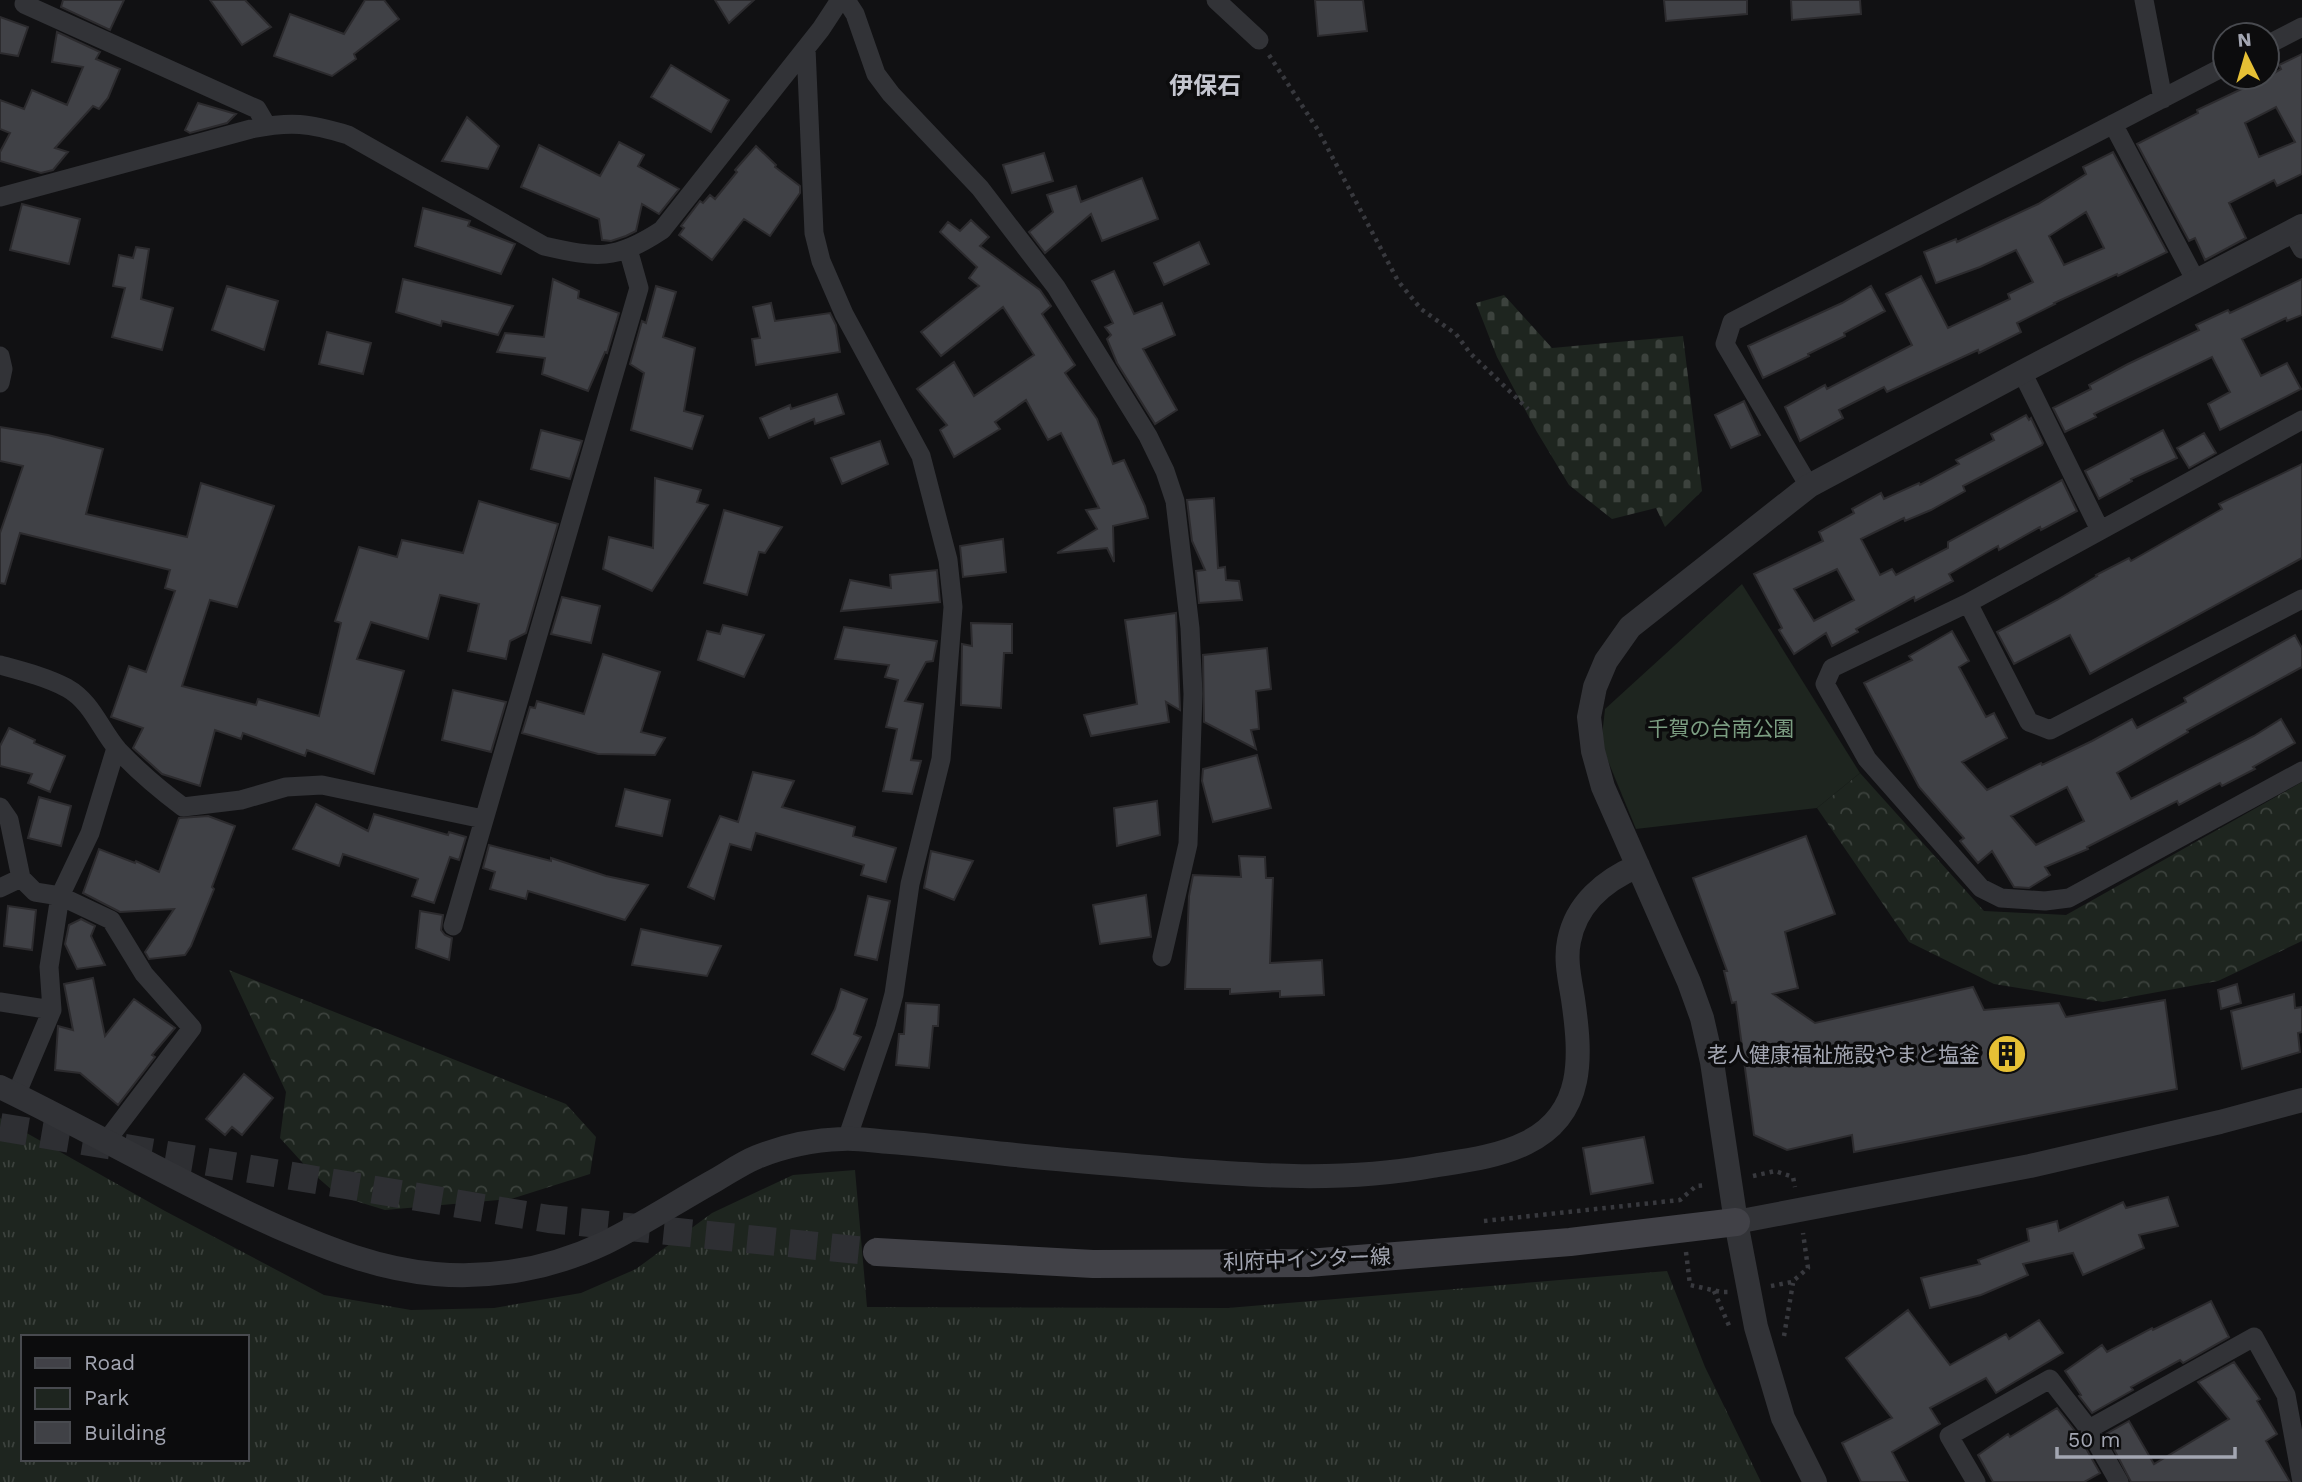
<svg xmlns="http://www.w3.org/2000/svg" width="2302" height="1482" viewBox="0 0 2302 1482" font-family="'Work Sans','Noto Sans JP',sans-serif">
<defs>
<pattern id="grass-tufts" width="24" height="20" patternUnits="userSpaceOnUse" patternTransform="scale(1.75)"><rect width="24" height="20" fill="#1e251f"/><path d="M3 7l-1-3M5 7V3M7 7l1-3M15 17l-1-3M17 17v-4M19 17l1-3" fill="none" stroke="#3c423d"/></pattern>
<pattern id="forest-crowns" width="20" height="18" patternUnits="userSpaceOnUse" patternTransform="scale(1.75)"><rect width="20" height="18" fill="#1e251f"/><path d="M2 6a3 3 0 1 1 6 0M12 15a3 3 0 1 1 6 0" fill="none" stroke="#3c423d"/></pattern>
<pattern id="cemetery-stones" width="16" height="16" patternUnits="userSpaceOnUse" patternTransform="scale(1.75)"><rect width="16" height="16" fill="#1e251f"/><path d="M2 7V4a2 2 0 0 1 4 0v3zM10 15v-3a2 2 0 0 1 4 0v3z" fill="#3c423d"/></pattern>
</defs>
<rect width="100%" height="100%" fill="#111113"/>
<path fill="url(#grass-tufts)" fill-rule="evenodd" d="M 0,1118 L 165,1211 L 324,1295 L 411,1310 L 494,1308 L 581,1293 L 636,1269 L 712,1213 L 793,1175 L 855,1170 L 867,1307 L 1228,1308 L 1667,1271 L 1705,1367 L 1761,1482 L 0,1482 ZM 23,1337 L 247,1337 L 247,1459 L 23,1459 Z"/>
<path fill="url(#forest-crowns)" d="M 1860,773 L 1984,911 L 2066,915 L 2302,782 L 2302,941 L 2218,981 L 2103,1002 L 1994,984 L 1909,942 L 1817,808 Z
M 229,970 L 566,1104 L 596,1137 L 590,1174 L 511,1199 L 385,1210 L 339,1196 L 310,1171 L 280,1138 L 286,1092 Z"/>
<path fill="url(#cemetery-stones)" d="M 1504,295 L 1552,348 L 1683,336 L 1702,491 L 1665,527 L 1656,508 L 1612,519 L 1569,485 L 1537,432 L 1497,357 L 1476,303 Z"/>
<path fill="#1e251f" d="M 1742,584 L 1860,773 L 1817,808 L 1636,829 L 1601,744 L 1605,709 Z"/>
<path fill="#404146" stroke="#2c2b2e" stroke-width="2" fill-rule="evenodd" d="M 63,0 L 124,0 L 110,30 L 61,7 Z
M 210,0 L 245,0 L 271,27 L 242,45 Z
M 365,0 L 384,0 L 399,19 L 354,54 L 356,59 L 332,76 L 274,56 L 290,14 L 344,34 Z
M 715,0 L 754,0 L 729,23 Z
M 1315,0 L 1363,0 L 1367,31 L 1318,36 Z
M 1664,0 L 1747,0 L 1747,14 L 1666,21 Z
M 1791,0 L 1860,0 L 1861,14 L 1792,20 Z
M 0,17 L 28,27 L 18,56 L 0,53 Z
M 57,32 L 100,52 L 96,59 L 120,69 L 108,98 L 99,109 L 93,106 L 55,148 L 68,152 L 53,170 L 41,173 L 0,161 L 0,152 L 10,133 L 0,129 L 0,100 L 24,109 L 32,90 L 67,105 L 83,67 L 52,62 Z
M 2302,54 L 2302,174 L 2277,186 L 2274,180 L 2229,203 L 2246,238 L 2205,260 L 2195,238 L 2189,241 L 2137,144 L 2198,113 L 2197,110 L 2267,77 L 2281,69 L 2279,65 ZM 2276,107 L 2295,142 L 2259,157 L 2245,123 Z
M 671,65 L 729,100 L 711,132 L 651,97 Z
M 198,103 L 236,114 L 227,123 L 190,133 L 185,130 Z
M 467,117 L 499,146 L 488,169 L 442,161 Z
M 619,142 L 644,155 L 638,166 L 679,189 L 659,214 L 642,204 L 636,231 L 626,236 L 611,241 L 602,240 L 599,219 L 521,187 L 539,145 L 600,176 Z
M 756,146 L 776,165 L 775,167 L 800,186 L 800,193 L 770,236 L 744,219 L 712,260 L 679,235 L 684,228 L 681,226 L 700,201 L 703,203 L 710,195 L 715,199 L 737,172 L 735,170 Z
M 2113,152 L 2167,252 L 2118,276 L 2117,274 L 2054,303 L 2055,304 L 2017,323 L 2021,332 L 1979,353 L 1978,350 L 1887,392 L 1884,387 L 1839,410 L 1843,418 L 1800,441 L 1785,407 L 1825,385 L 1827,389 L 1912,345 L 1886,294 L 1921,276 L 1948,328 L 2010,299 L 2008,294 L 2033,282 L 2016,250 L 1980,267 L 1936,283 L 1924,252 L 1956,239 L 1957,242 L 2038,204 L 2086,174 L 2083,167 ZM 2086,212 L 2104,248 L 2064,265 L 2049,236 Z
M 1044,153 L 1053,181 L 1012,193 L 1003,165 Z
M 1142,178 L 1158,219 L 1102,241 L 1091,214 L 1045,253 L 1029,232 L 1053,212 L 1047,195 L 1076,186 L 1081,202 Z
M 22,204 L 80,219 L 69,264 L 10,250 Z
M 423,208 L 470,221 L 468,226 L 515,244 L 501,274 L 415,246 Z
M 971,220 L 989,237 L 980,246 L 1040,290 L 1051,306 L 1042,314 L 1075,365 L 1065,373 L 1097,419 L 1113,464 L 1124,460 L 1145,506 L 1148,518 L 1113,526 L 1114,562 L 1107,548 L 1057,553 L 1097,529 L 1086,510 L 1099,508 L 1061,433 L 1048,440 L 1026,400 L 995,422 L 1000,429 L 954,457 L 940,430 L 947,425 L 917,389 L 954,362 L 974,396 L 1034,355 L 1003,307 L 941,356 L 921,332 L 979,286 L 969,278 L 977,267 L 940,232 L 948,222 L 960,231 Z
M 1199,242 L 1209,264 L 1164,285 L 1154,263 Z
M 136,247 L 149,249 L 141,299 L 173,308 L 162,350 L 112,337 L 125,288 L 113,286 L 119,255 L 133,258 Z
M 1114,271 L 1134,314 L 1162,303 L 1175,335 L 1143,349 L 1177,410 L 1155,424 L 1117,363 L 1107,339 L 1111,335 L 1105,327 L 1113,323 L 1092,281 Z
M 403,279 L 513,306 L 498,335 L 442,321 L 441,326 L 396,312 Z
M 553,279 L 579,291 L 578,298 L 619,313 L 607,353 L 605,352 L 588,391 L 542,374 L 545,358 L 497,352 L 505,333 L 544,337 Z
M 2302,279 L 2302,315 L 2287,321 L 2286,318 L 2242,339 L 2261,376 L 2287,363 L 2301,389 L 2220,430 L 2208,404 L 2230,392 L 2212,357 L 2094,414 L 2096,417 L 2065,432 L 2053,408 L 2091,389 L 2089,385 L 2128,364 L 2199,330 L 2196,325 L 2228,310 L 2230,313 Z
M 227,286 L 278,301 L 264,350 L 212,330 Z
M 656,286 L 676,292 L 663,337 L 695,348 L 684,411 L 703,416 L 692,449 L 631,430 L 644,373 L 630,364 L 642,321 L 646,323 Z
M 1871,286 L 1885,311 L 1844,333 L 1845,336 L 1808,354 L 1809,356 L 1763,378 L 1748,346 L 1842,303 Z
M 771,303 L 775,321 L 830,313 L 836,325 L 840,352 L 756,365 L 752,339 L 760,338 L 753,307 Z
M 327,332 L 371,343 L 363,374 L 319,364 Z
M 837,394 L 844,414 L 815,424 L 814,419 L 769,438 L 760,418 L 790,405 L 791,409 Z
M 1744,401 L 1760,435 L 1731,448 L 1715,415 Z
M 2026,415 L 2029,420 L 2031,418 L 2043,443 L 2042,445 L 1963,486 L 1965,491 L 1931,510 L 1905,521 L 1904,518 L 1861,539 L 1880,575 L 1892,569 L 1896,575 L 1948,548 L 1948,542 L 2062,480 L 2077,511 L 2041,530 L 2040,527 L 1999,550 L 1998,546 L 1949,574 L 1953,581 L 1915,601 L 1914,597 L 1856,629 L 1858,632 L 1832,646 L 1826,633 L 1794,654 L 1779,630 L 1782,628 L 1754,574 L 1823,541 L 1819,532 L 1854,513 L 1852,509 L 1881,493 L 1884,499 L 1919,483 L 1920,485 L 1959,464 L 1956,460 L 1994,440 L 1991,434 ZM 1837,569 L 1854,600 L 1814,621 L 1794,589 Z
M 0,427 L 48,435 L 103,449 L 86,514 L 187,537 L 201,483 L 274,506 L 237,607 L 210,600 L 182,686 L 256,705 L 258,699 L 319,716 L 341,623 L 335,621 L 359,547 L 397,557 L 402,540 L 463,553 L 479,501 L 558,524 L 526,633 L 510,641 L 506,659 L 468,651 L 479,604 L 440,595 L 428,639 L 371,622 L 357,659 L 404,671 L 374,774 L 307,750 L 305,756 L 243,733 L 241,739 L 215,730 L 200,786 L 162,774 L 133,748 L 143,728 L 111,717 L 129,666 L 146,672 L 175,591 L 165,588 L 170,570 L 20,533 L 5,584 L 0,583 L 0,533 L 23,466 L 0,461 Z
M 541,430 L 582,441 L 570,479 L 531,469 Z
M 2163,430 L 2177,458 L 2131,479 L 2132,481 L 2099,499 L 2085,471 Z
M 2204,433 L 2216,453 L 2189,468 L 2177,448 Z
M 880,441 L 888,464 L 842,484 L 831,458 Z
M 2302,464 L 2302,558 L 2090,674 L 2070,635 L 2014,664 L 1997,632 L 2057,600 L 2097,576 L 2096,575 L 2129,558 L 2131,561 L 2222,509 L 2219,504 Z
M 655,478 L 701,490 L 697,502 L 708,505 L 652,591 L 603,569 L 609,537 L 653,548 Z
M 1214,498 L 1218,568 L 1225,567 L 1226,580 L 1239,581 L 1242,600 L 1199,603 L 1196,571 L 1205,570 L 1192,541 L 1187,500 Z
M 724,510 L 782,527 L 765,553 L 759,552 L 747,595 L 704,583 Z
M 1003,539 L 1006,572 L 963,577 L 960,546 Z
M 937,570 L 940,602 L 841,611 L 850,580 L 891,588 L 890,575 Z
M 562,597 L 600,606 L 591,643 L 551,634 Z
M 1176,613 L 1180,710 L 1166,702 L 1169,722 L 1091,736 L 1084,715 L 1137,704 L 1125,620 Z
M 971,623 L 1012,624 L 1012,653 L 1004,653 L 1001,708 L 961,705 L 962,644 L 972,646 Z
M 723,625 L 764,635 L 744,677 L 698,660 L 707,631 L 720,634 Z
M 844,627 L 937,641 L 933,661 L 926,662 L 905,701 L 923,704 L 911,760 L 921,761 L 912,794 L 883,791 L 897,729 L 886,727 L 898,680 L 885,677 L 889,665 L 835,659 Z
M 1952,631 L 1969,661 L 1959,667 L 1986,717 L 1994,713 L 2007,738 L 1962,762 L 1987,790 L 2041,763 L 2042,765 L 2092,741 L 2132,719 L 2137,728 L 2186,702 L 2184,698 L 2295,635 L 2302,648 L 2302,667 L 2187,730 L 2188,732 L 2117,773 L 2131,799 L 2254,736 L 2281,719 L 2295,743 L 2253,767 L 2255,769 L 2222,786 L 2220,783 L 2179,805 L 2177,801 L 2087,847 L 2088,849 L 2045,867 L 2050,875 L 2029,888 L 2014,887 L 1992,851 L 1978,863 L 1960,841 L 1964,838 L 1919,787 L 1864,683 L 1912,660 L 1909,656 ZM 2067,787 L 2084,821 L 2036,845 L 2011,816 Z
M 1267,648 L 1271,689 L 1256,691 L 1259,729 L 1251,730 L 1256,749 L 1204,722 L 1203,655 Z
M 603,654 L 660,672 L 641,732 L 665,738 L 655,755 L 598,754 L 522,733 L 530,707 L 535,708 L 537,701 L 584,714 Z
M 453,690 L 506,702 L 491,752 L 442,740 Z
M 9,728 L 35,740 L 34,743 L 65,756 L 50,792 L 28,783 L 32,774 L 0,766 L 0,746 Z
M 1257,755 L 1271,808 L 1213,822 L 1202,781 L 1203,769 Z
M 753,772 L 794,781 L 782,807 L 855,827 L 853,836 L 896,848 L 886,882 L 861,875 L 864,865 L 756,833 L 751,850 L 730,844 L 714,899 L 688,887 L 720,816 L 738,822 Z
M 625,789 L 670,800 L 662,836 L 616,826 Z
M 39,797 L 71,806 L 61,846 L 28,838 Z
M 1157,801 L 1160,835 L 1117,846 L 1114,808 Z
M 316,804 L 368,831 L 374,814 L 448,835 L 449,832 L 466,837 L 459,860 L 450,857 L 434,903 L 412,896 L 418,879 L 343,854 L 339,866 L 293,849 Z
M 208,816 L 235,826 L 212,887 L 214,889 L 191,946 L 185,955 L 149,959 L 145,952 L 174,909 L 120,912 L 83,893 L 99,849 L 135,863 L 136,861 L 159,872 L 179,818 Z
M 1806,836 L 1835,914 L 1785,932 L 1798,988 L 1773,994 L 1815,1023 L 1973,987 L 1984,1010 L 2059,1003 L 2066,1017 L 2165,1000 L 2177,1089 L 1854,1152 L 1852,1135 L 1787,1150 L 1754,1135 L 1736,1002 L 1732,1003 L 1724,971 L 1727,971 L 1693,878 Z
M 489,845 L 551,861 L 551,858 L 606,876 L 648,885 L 625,920 L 528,891 L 526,899 L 490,889 L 495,872 L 483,868 Z
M 931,851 L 973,861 L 954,900 L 924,888 Z
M 1239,856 L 1265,857 L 1266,878 L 1273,878 L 1270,963 L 1322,960 L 1324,995 L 1280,997 L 1280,991 L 1230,994 L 1230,989 L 1185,989 L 1189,896 L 1193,875 L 1241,877 Z
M 1146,895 L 1151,937 L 1100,944 L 1093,905 Z
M 868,896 L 890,901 L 877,960 L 855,955 Z
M 8,906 L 36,910 L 32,950 L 4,946 Z
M 420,911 L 443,915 L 441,930 L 445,935 L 452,938 L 449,960 L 416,948 Z
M 81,919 L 95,926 L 91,936 L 105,965 L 77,969 L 65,944 L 69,925 Z
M 641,929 L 686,939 L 721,946 L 707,976 L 632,965 Z
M 93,978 L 105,1036 L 134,999 L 175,1028 L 152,1055 L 155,1057 L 118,1105 L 80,1073 L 55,1070 L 58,1026 L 73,1030 L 64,984 Z
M 2237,984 L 2241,1003 L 2221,1009 L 2218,990 Z
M 841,989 L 867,999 L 854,1034 L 861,1037 L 844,1070 L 812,1054 L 835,1009 Z
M 2294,994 L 2295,1008 L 2302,1007 L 2302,1032 L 2298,1033 L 2300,1052 L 2242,1069 L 2231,1011 Z
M 906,1003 L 939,1005 L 938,1026 L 933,1026 L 929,1068 L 896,1065 L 899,1034 L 904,1034 Z
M 244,1074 L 273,1098 L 242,1135 L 232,1127 L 225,1135 L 206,1119 Z
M 1644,1137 L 1653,1183 L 1591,1194 L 1583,1148 Z
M 2168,1197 L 2178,1226 L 2139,1235 L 2144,1248 L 2083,1275 L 2073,1253 L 2023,1264 L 2028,1275 L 1981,1295 L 1930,1308 L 1921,1278 L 1980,1264 L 1978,1260 L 2029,1241 L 2027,1229 L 2057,1221 L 2059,1231 L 2123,1202 L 2126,1208 Z
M 2211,1301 L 2229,1337 L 2183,1363 L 2180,1360 L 2131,1387 L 2133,1390 L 2092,1413 L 2079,1396 L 2081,1395 L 2065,1371 L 2102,1345 L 2107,1352 L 2152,1328 L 2153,1330 Z
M 1908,1310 L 1950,1365 L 2006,1334 L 2009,1339 L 2039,1320 L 2063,1353 L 1996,1393 L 1986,1378 L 1930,1408 L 1940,1424 L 1892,1452 L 1908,1482 L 1861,1482 L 1842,1443 L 1892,1418 L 1846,1358 Z
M 2234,1362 L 2260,1399 L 2257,1401 L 2277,1434 L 2266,1441 L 2290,1482 L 2131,1482 L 2106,1434 L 2129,1421 L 2154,1464 L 2229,1419 L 2198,1382 Z
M 2057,1408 L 2079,1436 L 2100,1473 L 2084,1482 L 1993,1482 L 1978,1455 L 2008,1434 L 2010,1437 Z"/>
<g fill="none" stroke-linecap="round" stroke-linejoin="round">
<path stroke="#2e2f33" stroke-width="28" stroke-dasharray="28 14" stroke-linecap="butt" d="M 0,1127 L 549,1219 L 877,1252"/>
<path stroke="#38393e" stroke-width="4.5" stroke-dasharray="3.5 5" stroke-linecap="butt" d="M 1269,55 L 1318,130 L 1398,281 L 1421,309 L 1456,334 L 1470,353 L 1528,409
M 1753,1176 L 1775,1171 L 1793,1177 L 1795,1187
M 1484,1221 L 1680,1200 L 1696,1186 L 1707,1185
M 1686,1252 L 1690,1285 L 1721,1292 L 1728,1292
M 1771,1286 L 1792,1282 L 1808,1268 L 1803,1233
M 1714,1291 L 1730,1328
M 1784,1336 L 1793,1283"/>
<path stroke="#323337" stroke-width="19" d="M 846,0 L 855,14 L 876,74 L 891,94 L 980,188 L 1056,287 L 1148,436 L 1165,471 L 1175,501 L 1190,628 L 1193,694 L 1188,844 L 1162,957
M 1216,0 L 1259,40
M 2144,0 L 2163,99
M 24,4 L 257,109 L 267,126
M 2267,45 L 2302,27
M 806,48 L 814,233 L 821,261 L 844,314 L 921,456 L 948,560 L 953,607 L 941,759 L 910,884 L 894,994 L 885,1028 L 847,1139
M 2113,124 L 2196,281
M 0,197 L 251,129 C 291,121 309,123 348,135 L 544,246 C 597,258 615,261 662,230 L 821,29 L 840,0
M 2292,231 L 2302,249
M 0,356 L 3,369 L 0,383
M 2022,372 L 2100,530
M 2302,420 L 1968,603 L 1832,668 L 1825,684 L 1867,759 L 1981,888 L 2001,898 L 2045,901 L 2069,898 L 2302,771
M 1809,486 L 1725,344 L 1732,322 L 2225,66
M 1968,603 L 2029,722 L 2050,730 L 2302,599
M 0,665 C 22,671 46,677 67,688 C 92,702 100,729 118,750 C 138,771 160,790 183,807 L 241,800 L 286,787 L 322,785 L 483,819
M 0,807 L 9,820 L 21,878 L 35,892 L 60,896 L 111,920 L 144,974 L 192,1028 L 107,1140
M 0,888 L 21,878
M 453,926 L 639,288 L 628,249
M 0,1002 L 52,1010 L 16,1095
M 52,1010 L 49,967 L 60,896 L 90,833 L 116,748
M 2089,1429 L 2254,1337 L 2286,1395 L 2302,1482
M 1976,1482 L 1949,1436 L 2050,1379 L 2089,1429 L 2119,1482"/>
<path stroke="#323337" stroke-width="24" d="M 0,1087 C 93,1132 183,1185 278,1227 C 329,1249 378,1269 435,1274 C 493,1279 552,1268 605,1243 C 642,1225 678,1201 714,1181 C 728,1173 742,1163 757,1157 C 784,1146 813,1140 842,1139 C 858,1138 874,1141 890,1142 C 929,1145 968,1150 1006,1154 C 1061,1160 1116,1164 1171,1169 C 1258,1176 1345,1182 1432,1166 C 1463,1161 1498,1157 1526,1143 C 1586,1114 1581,1055 1573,999 C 1570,980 1565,960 1569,941 C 1576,904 1605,880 1638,866
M 1736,1222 L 2030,1166 L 2220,1122 L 2302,1100
M 1815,1482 L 1783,1418 L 1756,1327 L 1736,1222 L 1712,1062 L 1702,1018 L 1689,982 L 1603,787 L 1593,751 L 1589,717 L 1595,687 L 1606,661 L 1630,627 L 1809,486 L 2022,372 L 2302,226"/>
<path stroke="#414147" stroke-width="28" d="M 877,1252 L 1093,1264 L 1308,1263 L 1570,1242 L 1736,1222"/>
</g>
<defs>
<g id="building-disc" transform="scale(2.0125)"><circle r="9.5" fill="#e6c035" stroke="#0c0c0d"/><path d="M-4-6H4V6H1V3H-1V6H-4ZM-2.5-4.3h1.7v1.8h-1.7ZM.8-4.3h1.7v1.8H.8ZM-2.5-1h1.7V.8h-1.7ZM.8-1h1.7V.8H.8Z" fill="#111"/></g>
</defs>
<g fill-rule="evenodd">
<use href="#building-disc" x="2007" y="1054"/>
</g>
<g text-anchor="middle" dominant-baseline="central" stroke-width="7" stroke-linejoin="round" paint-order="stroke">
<g font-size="21" fill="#7b9d81" stroke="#0c0c0d">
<text x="1721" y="728">千賀の台南公園</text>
</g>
<g font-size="21" fill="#a3a6b2" stroke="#0c0c0d" text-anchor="end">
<text x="1980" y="1054">老人健康福祉施設やまと塩釜</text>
</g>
<g font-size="21" fill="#a3a6b2" stroke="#0c0c0d">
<text transform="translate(1307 1259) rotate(-2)">利府中インター線</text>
</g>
<g font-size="24" font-weight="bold" fill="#c4c6cf" stroke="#0c0c0d">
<text x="1205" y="86">伊保石</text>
</g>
</g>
<rect x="21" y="1335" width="228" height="126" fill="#0c0c0d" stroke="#484a4f" stroke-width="2"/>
<rect x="35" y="1358" width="35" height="10" fill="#414147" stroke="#484a4f" stroke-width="2"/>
<text x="84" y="1370" font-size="21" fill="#a3a6b2">Road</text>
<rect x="35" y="1388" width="35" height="21" fill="#1e251f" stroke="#484a4f" stroke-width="2"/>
<text x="84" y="1405" font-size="21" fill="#a3a6b2">Park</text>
<rect x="35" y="1422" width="35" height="21" fill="#404146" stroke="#484a4f" stroke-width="2"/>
<text x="84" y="1440" font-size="21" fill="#a3a6b2">Building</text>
<g transform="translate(2246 56) rotate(355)"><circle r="33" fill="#0c0c0d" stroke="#484a4f" stroke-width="2"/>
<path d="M0-5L12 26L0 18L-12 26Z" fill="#e6c035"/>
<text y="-10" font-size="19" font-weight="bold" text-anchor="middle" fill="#a3a6b2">N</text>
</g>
<path d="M2057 1447v10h178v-10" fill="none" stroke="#a3a6b2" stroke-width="3.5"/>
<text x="2068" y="1447" font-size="21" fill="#a3a6b2" stroke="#0c0c0d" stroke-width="5" paint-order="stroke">50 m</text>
</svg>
